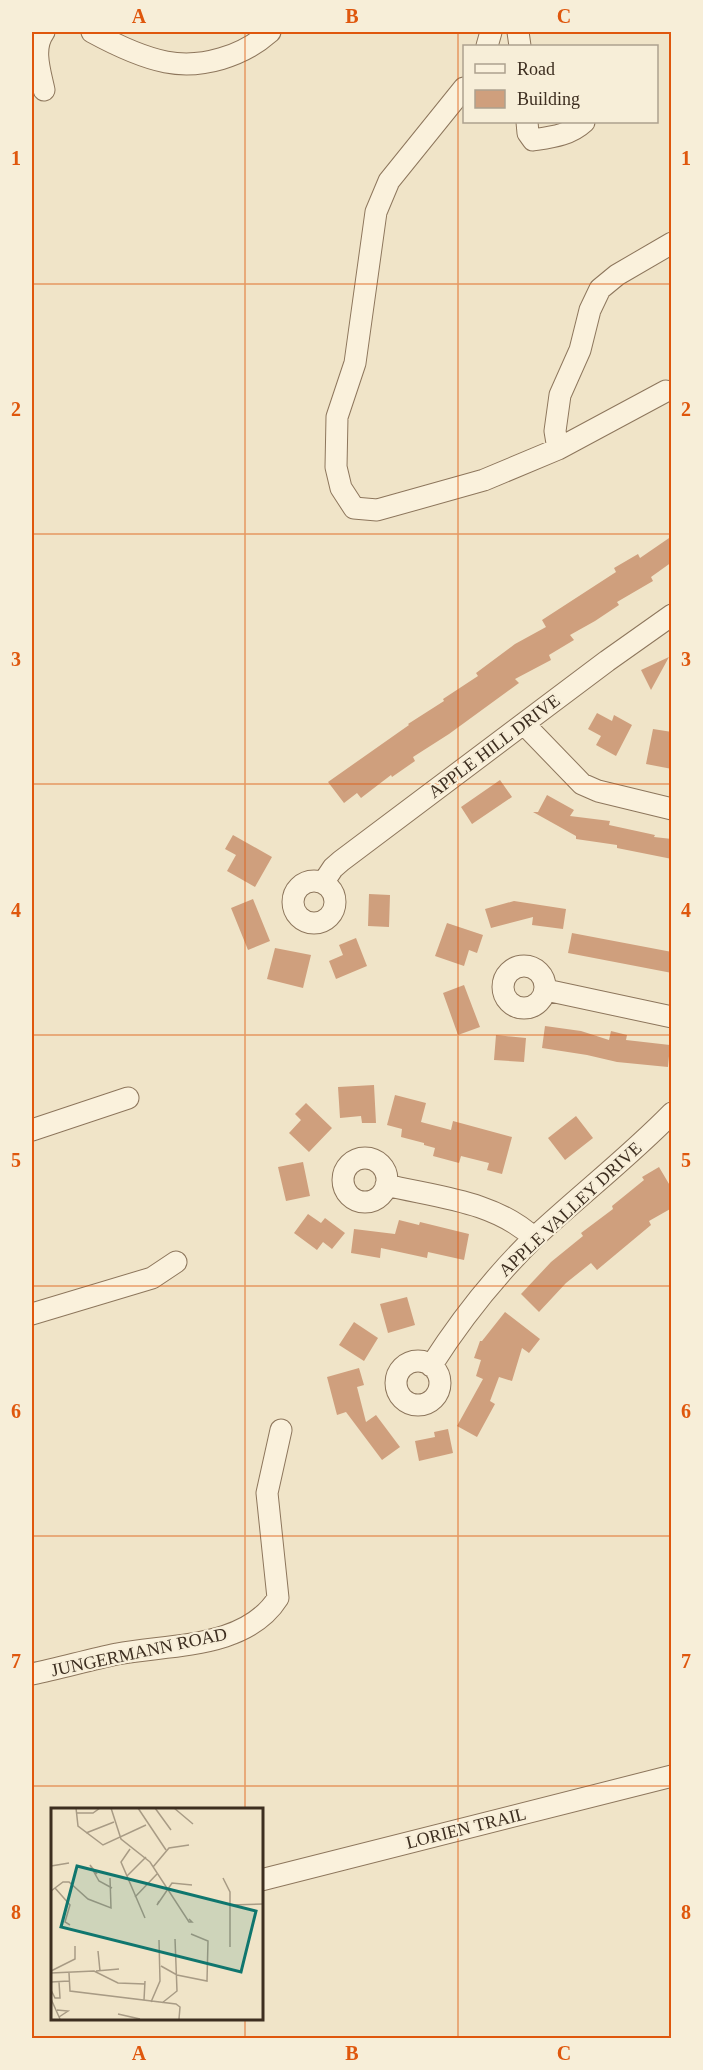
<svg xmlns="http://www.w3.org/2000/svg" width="703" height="2070" viewBox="0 0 703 2070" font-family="Georgia,serif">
<rect width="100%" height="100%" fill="#f0e4c8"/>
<path fill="#cf9f7d" d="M 672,536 L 672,562 L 651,577 L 653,581 L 617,602 L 619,605 L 595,621 L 570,635 L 574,640 L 549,655 L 551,660 L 515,679 L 519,683 L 449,734 L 413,757 L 415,761 L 392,777 L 391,775 L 361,798 L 357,793 L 344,803 L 328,782 L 409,725 L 408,724 L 444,701 L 443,699 L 478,676 L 476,673 L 515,644 L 546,627 L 542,620 L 616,572 L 614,568 L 638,554 L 640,558 Z
M 669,657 L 651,690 L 641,670 Z
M 597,713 L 612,721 L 614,715 L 632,725 L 616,756 L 596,745 L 601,736 L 588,729 Z
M 653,729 L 672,732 L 672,769 L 646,764 Z
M 500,780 L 512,797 L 472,824 L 461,807 Z
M 547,795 L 574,810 L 570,816 L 610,821 L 609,825 L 655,835 L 654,837 L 672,839 L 672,859 L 617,848 L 617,845 L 576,839 L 576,836 L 533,812 L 538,812 Z
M 233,835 L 272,857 L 255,887 L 227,871 L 236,855 L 225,849 Z
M 369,894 L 390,895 L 389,927 L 368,926 Z
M 253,899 L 270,941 L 248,950 L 231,908 Z
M 514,901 L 566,909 L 563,929 L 532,925 L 533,917 L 491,928 L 485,909 Z
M 447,923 L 483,935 L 477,953 L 469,950 L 464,966 L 435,956 Z
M 572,933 L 672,952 L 672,973 L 568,953 Z
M 356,938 L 367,966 L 336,979 L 329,961 L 343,955 L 339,945 Z
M 275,948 L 311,955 L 303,988 L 267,979 Z
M 464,985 L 480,1027 L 458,1035 L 443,993 Z
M 545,1026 L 581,1031 L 609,1040 L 611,1031 L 627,1035 L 626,1040 L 670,1045 L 668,1067 L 617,1062 L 587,1055 L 542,1048 Z
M 496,1035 L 526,1038 L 524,1062 L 494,1060 Z
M 374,1085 L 376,1123 L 362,1123 L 361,1116 L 340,1118 L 338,1087 Z
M 395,1095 L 426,1103 L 421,1122 L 451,1130 L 453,1121 L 512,1137 L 502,1174 L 487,1170 L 489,1163 L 461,1156 L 459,1163 L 433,1156 L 435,1148 L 424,1145 L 424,1143 L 401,1137 L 402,1129 L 387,1125 Z
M 306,1103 L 332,1128 L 309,1152 L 289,1133 L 301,1120 L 295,1114 Z
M 576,1116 L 593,1138 L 565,1160 L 548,1138 Z
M 303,1162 L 310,1196 L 286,1201 L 278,1167 Z
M 659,1167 L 672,1189 L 672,1208 L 649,1221 L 651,1225 L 597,1270 L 591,1263 L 566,1283 L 539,1312 L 521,1294 L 551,1262 L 583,1236 L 581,1233 L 613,1209 L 612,1206 L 644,1180 L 642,1177 Z
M 308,1214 L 321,1223 L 325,1218 L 345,1233 L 332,1249 L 323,1242 L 317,1250 L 294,1233 Z
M 399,1220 L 419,1225 L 420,1222 L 469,1234 L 464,1260 L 428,1252 L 427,1258 L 381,1248 L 380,1258 L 351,1253 L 354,1229 L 395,1234 Z
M 407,1297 L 415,1325 L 388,1333 L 380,1304 Z
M 505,1312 L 540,1339 L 529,1353 L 522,1348 L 512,1381 L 499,1377 L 490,1401 L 495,1404 L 477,1437 L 457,1426 L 483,1379 L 476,1376 L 481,1360 L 474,1358 L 480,1341 L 482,1341 Z
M 354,1322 L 378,1338 L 364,1361 L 339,1345 Z
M 359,1368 L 364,1385 L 357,1387 L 366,1422 L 376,1415 L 400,1447 L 382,1460 L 346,1412 L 337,1415 L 327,1377 Z
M 448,1429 L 453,1453 L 419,1461 L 415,1441 L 435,1437 L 434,1432 Z"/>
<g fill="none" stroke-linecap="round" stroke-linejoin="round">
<g stroke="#8d765c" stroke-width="23">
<path id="minor" d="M 92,32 C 114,44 141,57 166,62 C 202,69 243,56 270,32
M 518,32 L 520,46
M 487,46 L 491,32
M 464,88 L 389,181 L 376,212 L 355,363 L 337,417 L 336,467 L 341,488 L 354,508 L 377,510 L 484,480 L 558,449 L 666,391
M 44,90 C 40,71 32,48 44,32
M 527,122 L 528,133 L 533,140 C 552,137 570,135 584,122
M 558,449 L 555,431 L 560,395 L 580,350 L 590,310 L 600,289 L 617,275 L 672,243
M 524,724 L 582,784 L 598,791 L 672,809
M293 902a21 21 0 1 1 42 0a21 21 0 1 1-42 0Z
M 323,883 L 333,868 L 341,861 L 607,661 L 672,615
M503 987a21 21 0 1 1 42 0a21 21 0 1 1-42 0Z
M 546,990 L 672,1017
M 32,1130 L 128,1098
M343 1180a22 22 0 1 1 44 0a22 22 0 1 1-44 0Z
M 386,1185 C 436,1197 495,1201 534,1238
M 32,1314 L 152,1278 L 176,1262
M396 1383a22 22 0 1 1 44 0a22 22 0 1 1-44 0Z
M 431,1366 C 461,1319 495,1276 535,1237 C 580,1195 629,1157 672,1113
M 32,1674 C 60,1668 89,1660 117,1654 C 170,1644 246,1649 278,1598 L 267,1493 L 281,1430
M 261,1880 L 672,1776"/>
</g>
<use href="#minor" stroke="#faf1dc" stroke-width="21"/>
</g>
<path fill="none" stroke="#df570d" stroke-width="1.5" stroke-opacity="0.55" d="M 245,32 L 245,1809M 458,32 L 458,2038M 32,284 L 672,284M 32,534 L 672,534M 32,784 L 672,784M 32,1035 L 672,1035M 32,1286 L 672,1286M 32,1536 L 672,1536M 32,1786 L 672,1786M 245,2018 L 245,2038"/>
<g text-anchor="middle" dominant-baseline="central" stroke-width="4.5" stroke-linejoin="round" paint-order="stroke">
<g font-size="18" fill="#3d2e20" stroke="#f7eed8">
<text transform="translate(494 746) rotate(-37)">APPLE HILL DRIVE</text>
<text transform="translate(570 1209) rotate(-43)">APPLE VALLEY DRIVE</text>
<text transform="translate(139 1652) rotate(-12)">JUNGERMANN ROAD</text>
<text transform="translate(466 1828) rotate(-14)">LORIEN TRAIL</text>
</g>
</g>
<g transform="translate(51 1808)">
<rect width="212" height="212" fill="#f0e4c8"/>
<path fill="none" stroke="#a89b85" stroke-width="1.5" d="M 25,0 L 27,18 L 52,37 L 95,17M 60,0 L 70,31 L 99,54 L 138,114 L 141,114 L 138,111M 87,0 L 115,42M 104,0 L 120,22M 123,0 L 142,16M 25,5 L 42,5 L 49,0M 35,25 L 63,14M 79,41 L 70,54 L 94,110M 0,58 L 18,55M 102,59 L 118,40 L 138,37M 46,66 L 39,57 L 48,73 L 61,80M 76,68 L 95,49M 172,70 L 179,84 L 179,139M 4,80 L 19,97 L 14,114 L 19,117M 0,83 L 12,74 L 18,74 L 37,91 L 60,100 L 59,70M 84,89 L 106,66M 108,93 L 106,97 L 121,75 L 141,77M 179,97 L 212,96M 47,143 L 49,163M 110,158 L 126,167 L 156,173 L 157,133 L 140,126M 0,163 L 24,151 L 24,138M 45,163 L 68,161M 0,165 L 43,163 L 67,175 L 94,176M 18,165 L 19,183 L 125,196 L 129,199 L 128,211M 0,174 L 18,173M 0,182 L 4,190 L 9,190 L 8,174M 0,191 L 9,211M 93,192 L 94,173M 100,194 L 109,173 L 108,132M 111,195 L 126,183 L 124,131M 6,202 L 17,203 L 8,209M 67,206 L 89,211"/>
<path fill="#0f766e" fill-opacity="0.15" stroke="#0f766e" stroke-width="3" d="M 26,58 L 205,103 L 190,164 L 10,119 Z"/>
<rect width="212" height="212" fill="none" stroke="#3d2e20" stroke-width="3"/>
</g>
<rect width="703" height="2070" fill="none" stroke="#f7eed8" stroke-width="66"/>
<rect x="463" y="45" width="195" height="78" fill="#f7eed8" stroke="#ada18e" stroke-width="1.5"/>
<rect x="475" y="64" width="30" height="9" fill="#faf1dc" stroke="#ada18e" stroke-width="1.5"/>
<text x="517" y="75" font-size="18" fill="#3d2e20">Road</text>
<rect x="475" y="90" width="30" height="18" fill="#cf9f7d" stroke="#ada18e" stroke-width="1.5"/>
<text x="517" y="105" font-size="18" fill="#3d2e20">Building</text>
<rect x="33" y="33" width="637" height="2004" fill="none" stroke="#df570d" stroke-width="2"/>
<g font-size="20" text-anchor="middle" font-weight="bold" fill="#df570d">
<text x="139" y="23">A</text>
<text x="352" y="23">B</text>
<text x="564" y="23">C</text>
<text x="16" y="165">1</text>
<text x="686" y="165">1</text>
<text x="16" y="416">2</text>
<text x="686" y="416">2</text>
<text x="16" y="666">3</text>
<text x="686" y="666">3</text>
<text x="16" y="917">4</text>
<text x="686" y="917">4</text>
<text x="16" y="1167">5</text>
<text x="686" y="1167">5</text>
<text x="16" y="1418">6</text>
<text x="686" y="1418">6</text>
<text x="16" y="1668">7</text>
<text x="686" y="1668">7</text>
<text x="16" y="1919">8</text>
<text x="686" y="1919">8</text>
<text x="139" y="2060">A</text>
<text x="352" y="2060">B</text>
<text x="564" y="2060">C</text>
</g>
</svg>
